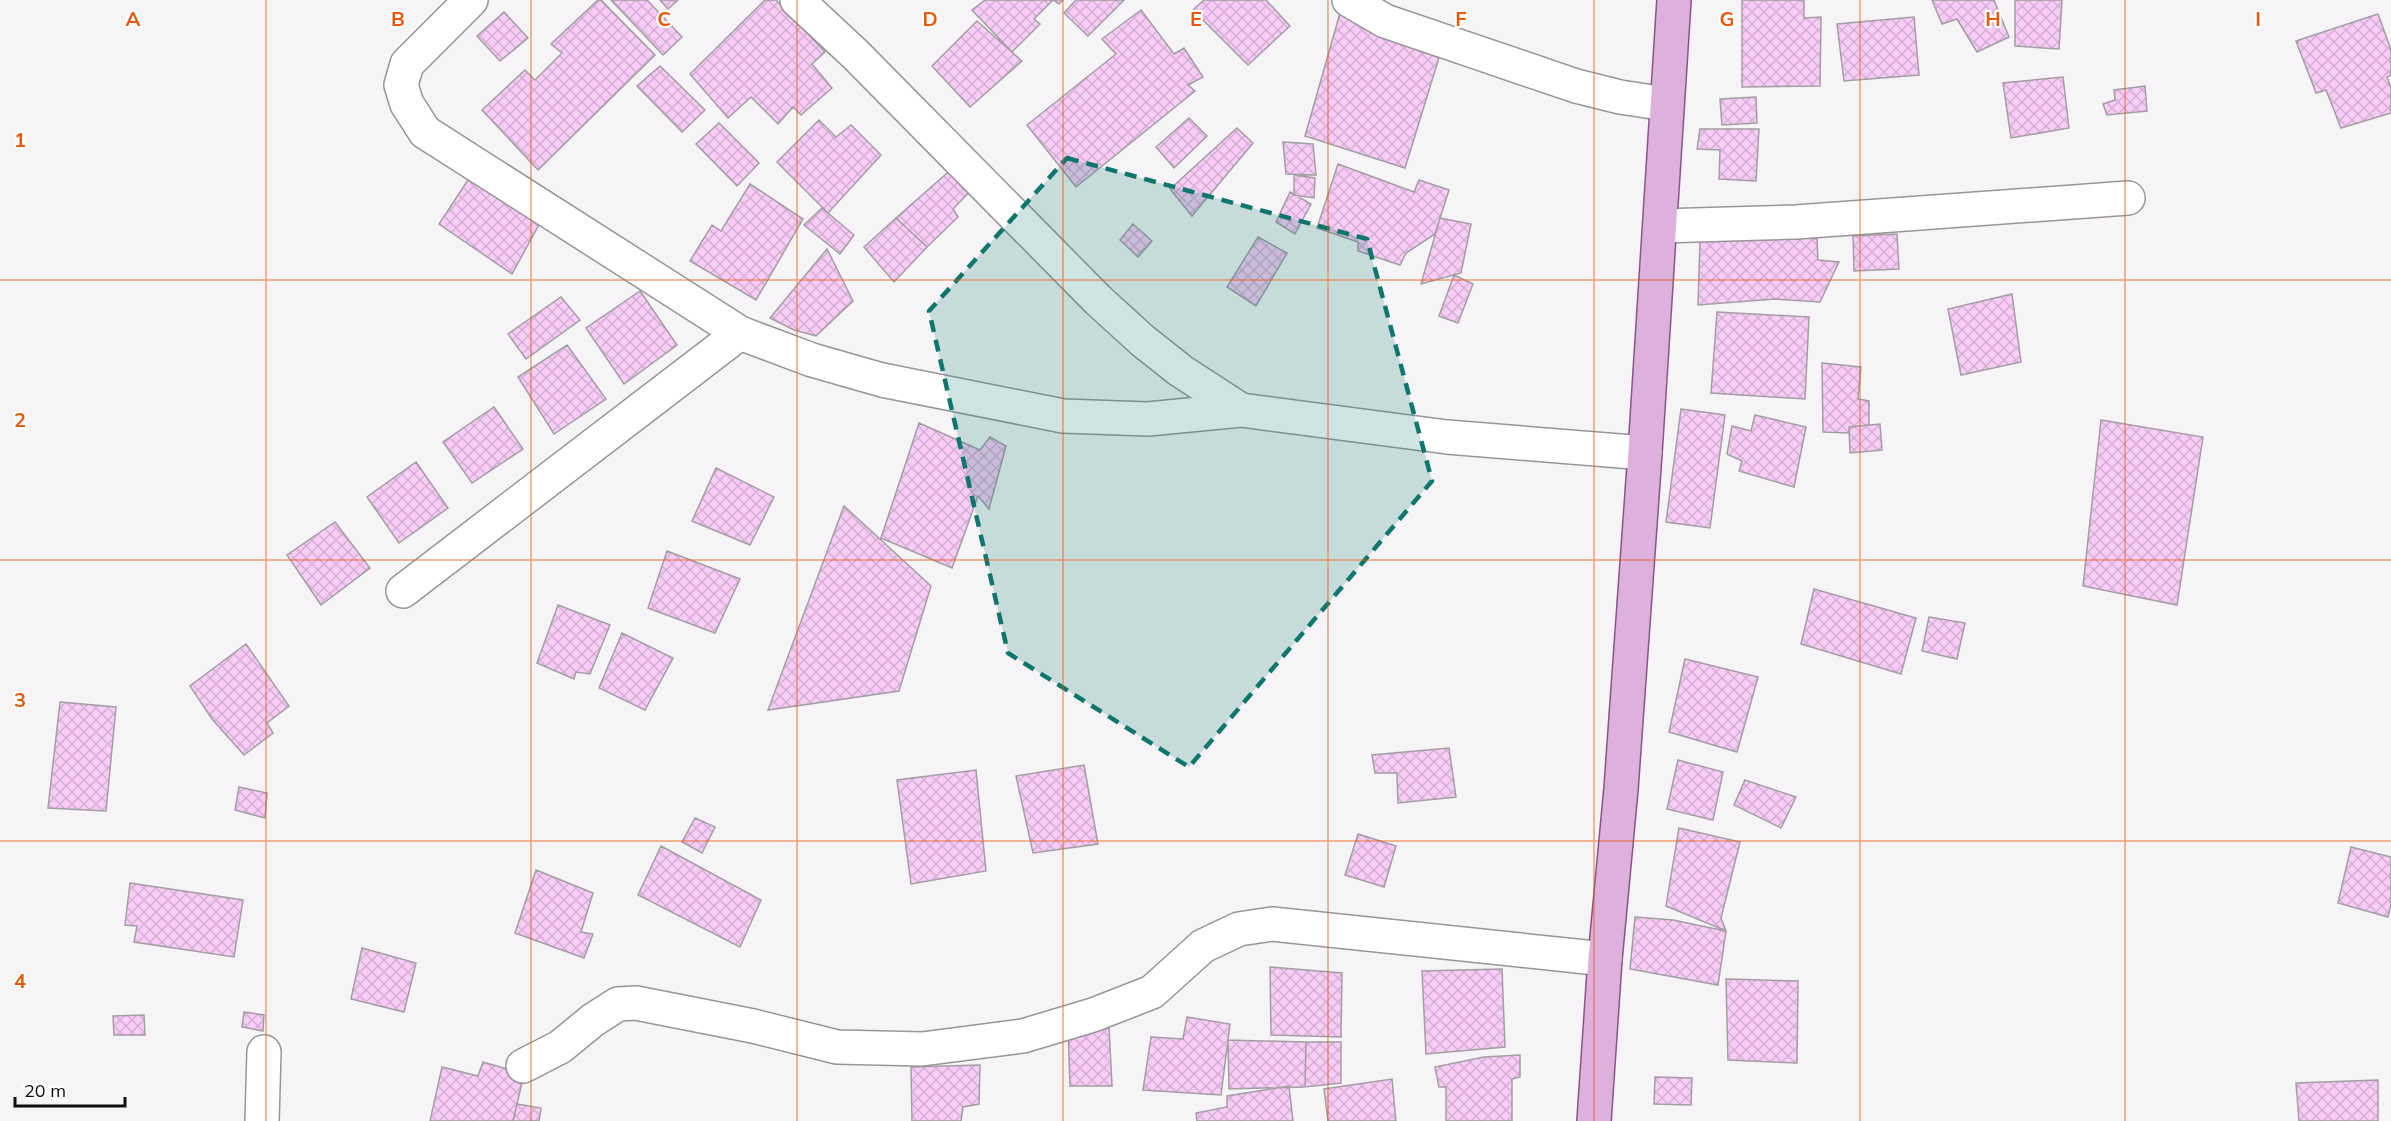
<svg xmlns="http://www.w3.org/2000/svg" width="2391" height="1121" viewBox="0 0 2391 1121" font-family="Mulish,sans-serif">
<defs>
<pattern id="building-cross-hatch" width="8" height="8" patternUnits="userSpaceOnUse" patternTransform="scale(1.5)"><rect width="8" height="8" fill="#f9ccf7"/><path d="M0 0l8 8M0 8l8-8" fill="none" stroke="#d4aed3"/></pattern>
</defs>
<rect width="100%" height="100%" fill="#f7f4f7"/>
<path fill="url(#building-cross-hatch)" stroke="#a19fa1" stroke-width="1.5" d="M 598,0 L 601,0 L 655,55 L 538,170 L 482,110 L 525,70 L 535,80 L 562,53 L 551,44 Z
M 611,0 L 647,0 L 682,37 L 663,55 Z
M 660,0 L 678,0 L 668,9 Z
M 765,0 L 776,0 L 825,52 L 812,64 L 832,88 L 801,115 L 793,107 L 778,124 L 751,97 L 728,118 L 690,74 Z
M 985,0 L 1063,0 L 1059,4 L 1053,0 L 1034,19 L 1040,24 L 1012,52 L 972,10 Z
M 1076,0 L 1124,0 L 1088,36 L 1064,13 Z
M 1204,0 L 1266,0 L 1290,26 L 1248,65 L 1193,10 Z
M 1742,0 L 1804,0 L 1804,18 L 1821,17 L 1820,86 L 1742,87 Z
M 1932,0 L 1994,0 L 2009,37 L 1977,52 L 1957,19 L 1942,24 Z
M 2015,0 L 2062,0 L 2059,49 L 2015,46 Z
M 1141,10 L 1174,54 L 1184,48 L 1203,77 L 1188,85 L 1195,91 L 1076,187 L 1027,125 L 1116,54 L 1102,39 Z
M 504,12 L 528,38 L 500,61 L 477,36 Z
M 1340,13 L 1442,48 L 1405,168 L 1305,136 Z
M 2378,14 L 2391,50 L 2391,75 L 2387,77 L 2391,88 L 2391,113 L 2341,128 L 2326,90 L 2316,93 L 2296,41 Z
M 1914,17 L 1919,75 L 1844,81 L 1837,24 Z
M 977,21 L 1022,61 L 970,107 L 932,66 Z
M 660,66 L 705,110 L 682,132 L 637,86 Z
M 2063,77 L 2069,128 L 2011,138 L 2003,83 Z
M 2145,86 L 2147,111 L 2107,115 L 2103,104 L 2115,100 L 2114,90 Z
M 1756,97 L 1757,123 L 1722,125 L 1720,99 Z
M 1189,118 L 1207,136 L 1174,168 L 1156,147 Z
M 819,120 L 836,137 L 851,125 L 881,155 L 828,213 L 777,162 Z
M 719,123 L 759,163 L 737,186 L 696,144 Z
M 1237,128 L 1253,143 L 1192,216 L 1170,189 Z
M 1700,129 L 1759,129 L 1756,181 L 1719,179 L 1720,150 L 1697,149 Z
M 1283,142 L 1313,144 L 1316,175 L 1286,174 Z
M 1338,164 L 1414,192 L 1419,180 L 1449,190 L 1435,234 L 1406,253 L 1400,265 L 1358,251 L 1358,242 L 1317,228 Z
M 954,167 L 975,186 L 953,209 L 958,217 L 927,247 L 896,218 Z
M 1294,175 L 1315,178 L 1314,198 L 1294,195 Z
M 470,177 L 541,221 L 512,274 L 439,224 Z
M 750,184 L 803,219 L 756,300 L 690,261 L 712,225 L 721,231 Z
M 1290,192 L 1311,204 L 1295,234 L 1276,222 Z
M 822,208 L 854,235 L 840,254 L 804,225 Z
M 896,218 L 927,247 L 894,282 L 864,247 Z
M 1440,218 L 1471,224 L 1461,273 L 1421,284 Z
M 1133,224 L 1152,241 L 1138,257 L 1120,240 Z
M 1897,234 L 1899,269 L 1854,271 L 1853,236 Z
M 1258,237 L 1287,253 L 1256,306 L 1227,287 Z
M 1799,237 L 1817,239 L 1818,260 L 1839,262 L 1820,302 L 1775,299 L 1698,305 L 1700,240 Z
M 827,249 L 853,301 L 816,336 L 794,330 L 770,318 Z
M 1454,275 L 1473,284 L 1458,323 L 1439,316 Z
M 640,291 L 677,345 L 624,384 L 586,328 Z
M 2012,294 L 2021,362 L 1961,375 L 1948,309 Z
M 561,297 L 580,320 L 526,359 L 508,334 Z
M 1717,312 L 1809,317 L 1805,399 L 1711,393 Z
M 567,345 L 606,399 L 554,434 L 518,377 Z
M 1822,363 L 1861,367 L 1858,399 L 1869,401 L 1869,425 L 1849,427 L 1849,433 L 1823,432 Z
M 494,407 L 523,449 L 472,483 L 443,442 Z
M 1681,409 L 1725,415 L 1710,528 L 1666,522 Z
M 1755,415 L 1806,427 L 1794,487 L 1739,471 L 1742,461 L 1727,454 L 1732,426 L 1751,431 Z
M 2101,420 L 2203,437 L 2177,605 L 2083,586 Z
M 919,423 L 980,450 L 990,437 L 1006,446 L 989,509 L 978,496 L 952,568 L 881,538 Z
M 1880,424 L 1882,450 L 1850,453 L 1849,427 Z
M 416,462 L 448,508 L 399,543 L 367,497 Z
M 716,468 L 774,497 L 750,545 L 692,521 Z
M 844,506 L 931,586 L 899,691 L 768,710 Z
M 335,522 L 370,568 L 321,605 L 287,555 Z
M 667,551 L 740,579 L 715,633 L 648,608 Z
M 1814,589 L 1916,618 L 1901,674 L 1801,644 Z
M 558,605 L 610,625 L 590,674 L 576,672 L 574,679 L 537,663 Z
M 1929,617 L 1965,623 L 1957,659 L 1922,651 Z
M 622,633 L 673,658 L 645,710 L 599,688 Z
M 246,644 L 289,706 L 267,723 L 273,733 L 244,755 L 212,719 L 190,686 Z
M 1685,659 L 1758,677 L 1737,752 L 1669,732 Z
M 60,702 L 116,707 L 106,811 L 48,808 Z
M 1449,748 L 1456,797 L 1398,803 L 1397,773 L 1375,773 L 1372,755 Z
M 1678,760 L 1723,772 L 1713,820 L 1667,809 Z
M 1084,765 L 1098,844 L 1033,853 L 1016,776 Z
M 976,770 L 986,871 L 911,884 L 897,780 Z
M 1745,780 L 1796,797 L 1781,828 L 1734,805 Z
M 239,787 L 267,793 L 265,818 L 235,810 Z
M 695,818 L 715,827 L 702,853 L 682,842 Z
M 1679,828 L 1740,842 L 1721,918 L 1726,931 L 1666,906 Z
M 1358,834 L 1396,846 L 1384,887 L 1345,875 Z
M 661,846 L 761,900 L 740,947 L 638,895 Z
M 2351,847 L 2391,857 L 2391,904 L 2388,917 L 2338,903 Z
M 536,870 L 593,893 L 581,932 L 593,934 L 584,958 L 515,933 Z
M 130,883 L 243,900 L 234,957 L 134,942 L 137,926 L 125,925 Z
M 1635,917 L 1673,920 L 1726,931 L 1718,985 L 1630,969 Z
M 362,948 L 416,963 L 404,1012 L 351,999 Z
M 1270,967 L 1342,973 L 1341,1037 L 1271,1035 Z
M 1502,969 L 1505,1047 L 1426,1054 L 1422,971 Z
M 1726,979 L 1798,981 L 1797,1063 L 1728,1060 Z
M 244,1012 L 264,1015 L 263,1031 L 242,1027 Z
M 144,1015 L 145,1035 L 114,1035 L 113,1016 Z
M 1187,1017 L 1230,1024 L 1221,1095 L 1143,1090 L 1151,1037 L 1183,1039 Z
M 1068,1027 L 1109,1027 L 1112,1086 L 1070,1086 Z
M 1228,1040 L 1306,1042 L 1305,1087 L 1229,1089 Z
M 1306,1042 L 1341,1042 L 1341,1083 L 1305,1087 Z
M 1520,1055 L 1520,1077 L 1512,1079 L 1512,1121 L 1446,1121 L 1446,1087 L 1439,1087 L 1435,1067 L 1484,1057 Z
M 483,1062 L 524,1074 L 513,1121 L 430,1121 L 442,1067 L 478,1076 Z
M 980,1065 L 979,1104 L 963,1107 L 961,1121 L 912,1121 L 911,1067 Z
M 1655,1077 L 1692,1078 L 1691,1105 L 1654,1104 Z
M 1392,1079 L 1396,1121 L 1328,1121 L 1324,1089 Z
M 2378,1080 L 2378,1121 L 2299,1121 L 2296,1083 Z
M 1289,1086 L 1293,1121 L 1197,1121 L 1196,1113 L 1227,1107 L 1227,1096 Z
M 517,1104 L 541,1108 L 539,1121 L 513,1121 Z"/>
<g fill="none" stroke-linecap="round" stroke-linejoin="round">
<g stroke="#989598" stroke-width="36">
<path id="minor" d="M 471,0 L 407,64 L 401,85 L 407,104 L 425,132 L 740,333 L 812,360 L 882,380 L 1063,416 L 1148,419 L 1241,410
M 797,0 L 855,54 L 1098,300 L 1143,341 L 1181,371 L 1241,410 L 1447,437 L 1645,453
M 1349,0 L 1385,21 L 1576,86 L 1620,97 L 1666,104
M 1660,226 L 1796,222 L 2128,198
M 403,591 L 740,333
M 523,1066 L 560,1047 L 593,1020 L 618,1004 L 636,1003 L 753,1026 L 837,1047 L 922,1049 L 1023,1036 L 1093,1015 L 1152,992 L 1203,946 L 1239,929 L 1272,924 L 1605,959
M 262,1121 L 264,1052"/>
</g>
<g stroke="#885686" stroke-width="36">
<path id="primary" d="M 1594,1121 L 1605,959 L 1621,789 L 1645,453 L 1674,0"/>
</g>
<use href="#minor" stroke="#fff" stroke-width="33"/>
<use href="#primary" stroke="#deb0dc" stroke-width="33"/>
</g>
<path fill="#0f766e" fill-opacity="0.2" stroke="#0f766e" stroke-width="4.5" stroke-dasharray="12 8" stroke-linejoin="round" d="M 1067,158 L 1367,239 L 1432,481 L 1189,767 L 1008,653 L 929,311 Z"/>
<path fill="none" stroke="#e8590c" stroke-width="1.5" stroke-opacity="0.55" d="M 266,0 L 266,1121M 531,0 L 531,1121M 797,0 L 797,1121M 1063,0 L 1063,1121M 1328,0 L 1328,1121M 1594,0 L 1594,1121M 1860,0 L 1860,1121M 2125,0 L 2125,1121M 0,280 L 2391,280M 0,560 L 2391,560M 0,841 L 2391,841"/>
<g font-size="20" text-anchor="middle" font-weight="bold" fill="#e8590c" stroke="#fff" stroke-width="4.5" stroke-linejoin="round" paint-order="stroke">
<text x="133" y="26">A</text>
<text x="398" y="26">B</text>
<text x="664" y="26">C</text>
<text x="930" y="26">D</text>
<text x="1196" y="26">E</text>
<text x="1461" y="26">F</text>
<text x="1727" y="26">G</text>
<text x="1993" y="26">H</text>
<text x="2258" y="26">I</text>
<text x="20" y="147">1</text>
<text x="20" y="427">2</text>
<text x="20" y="707">3</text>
<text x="20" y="988">4</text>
</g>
<path d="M15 1097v9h110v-9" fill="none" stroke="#100f10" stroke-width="3"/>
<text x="24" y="1097" font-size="18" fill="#100f10" stroke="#ffffff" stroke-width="4.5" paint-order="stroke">20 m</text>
</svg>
